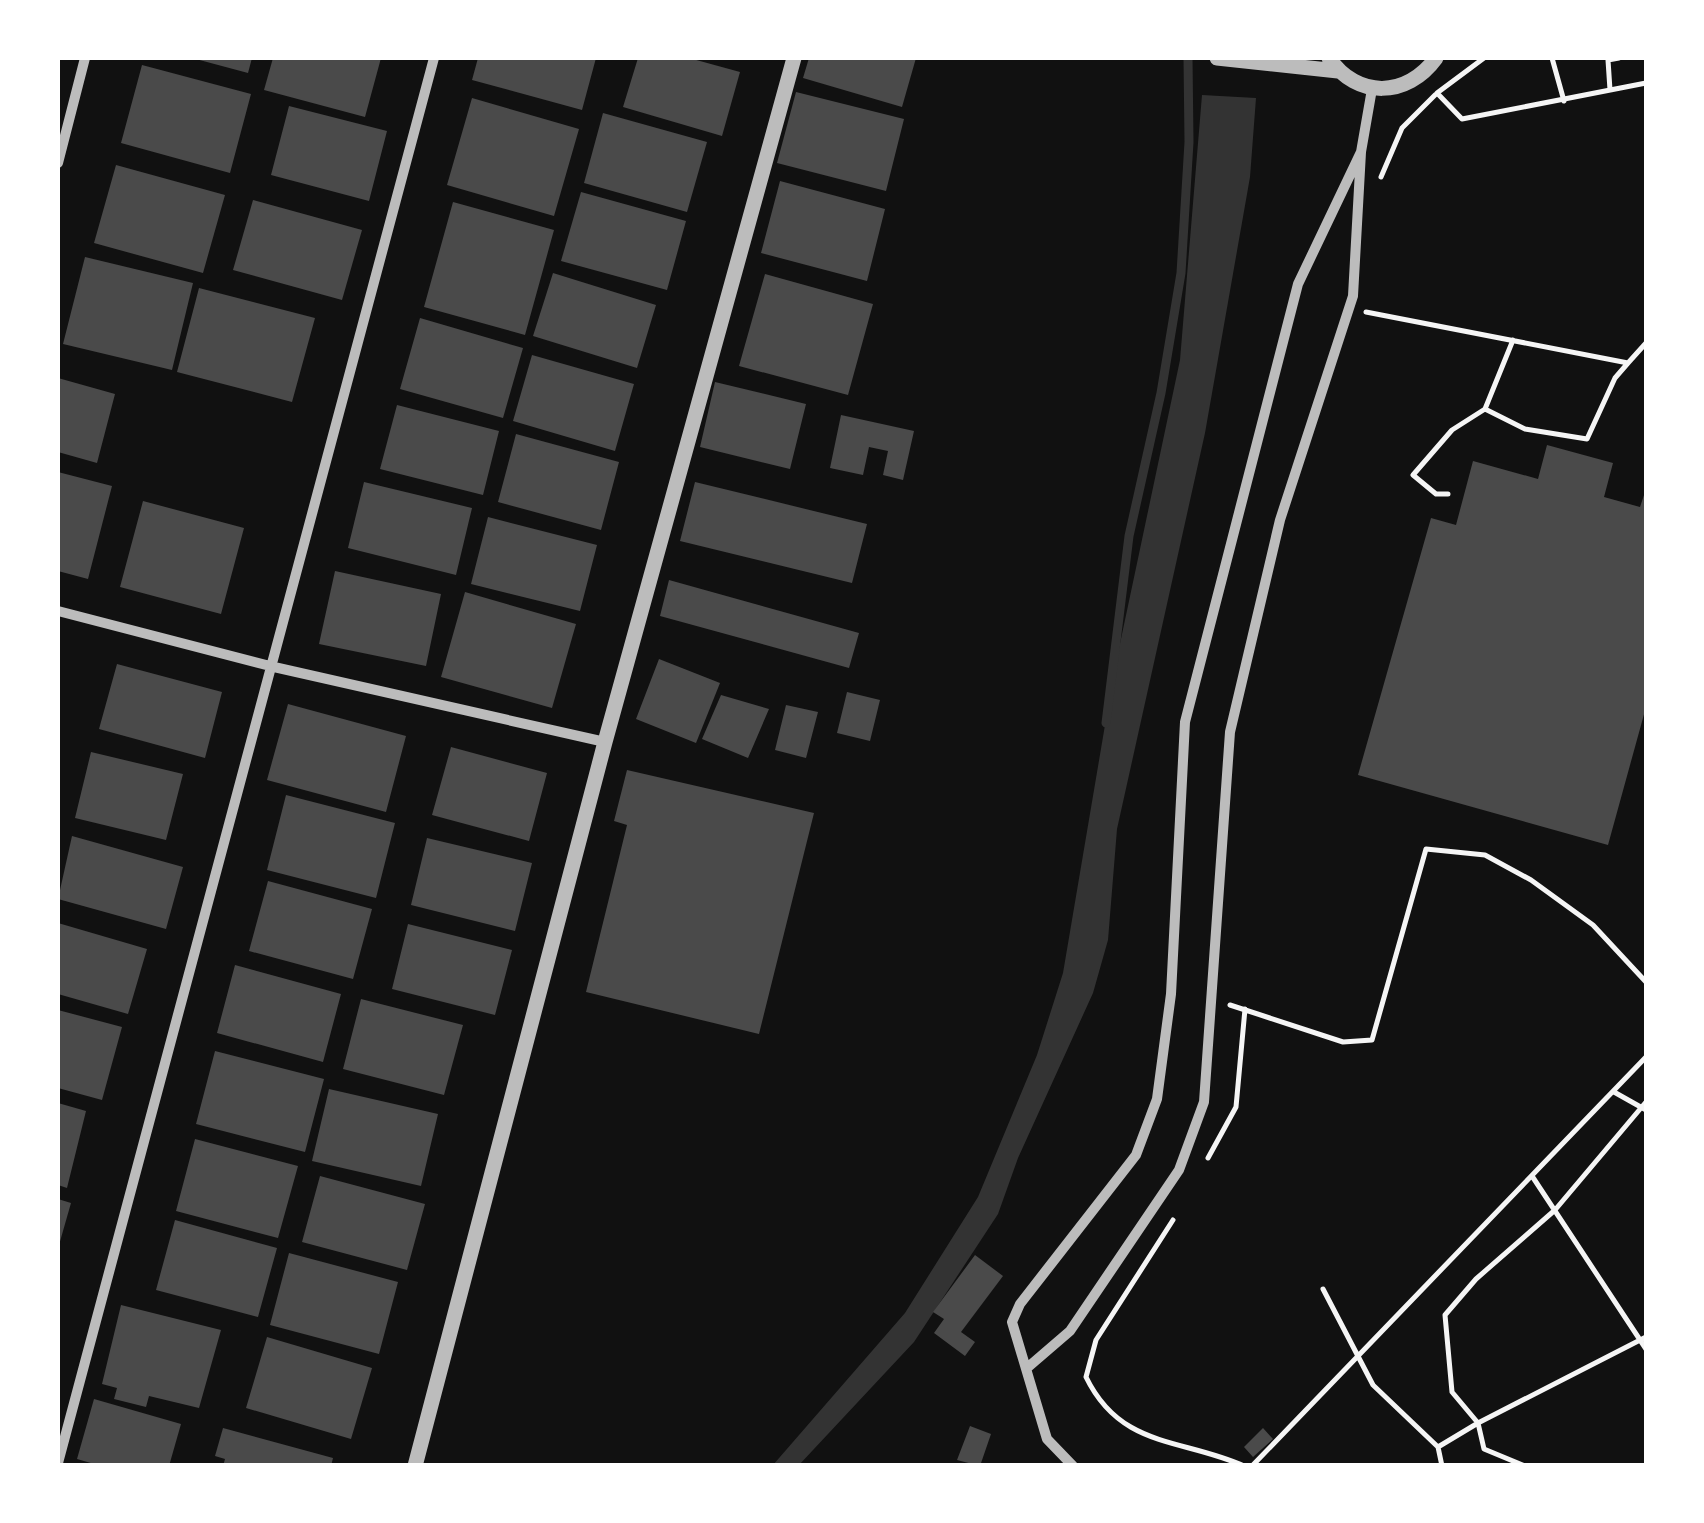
<svg xmlns="http://www.w3.org/2000/svg" width="1704" height="1523" viewBox="0 0 1704 1523" font-family="Raleway,sans-serif">
<rect width="100%" height="100%" fill="#111"/>
<path fill="#333" d="M 1202,95 L 1256,98 L 1250,177 L 1205,433 L 1117,829 L 1108,940 L 1093,993 L 1018,1158 L 998,1214 L 914,1342 L 799,1465 L 773,1465 L 905,1313 L 978,1197 L 1037,1055 L 1063,973 L 1114,672 L 1180,360 Z"/>
<g fill="none" stroke-linecap="round" stroke-linejoin="round">
<path stroke="#333" stroke-width="9" d="M 1106,723 L 1129,536 L 1161,393 L 1181,273 L 1189,142 L 1188,58"/>
</g>
<path fill="#4a4a4a" d="M 192,58 L 252,58 L 248,73 Z
M 273,58 L 381,58 L 365,117 L 264,90 Z
M 478,58 L 596,58 L 582,110 L 472,80 Z
M 638,58 L 689,58 L 740,72 L 722,136 L 623,107 Z
M 809,58 L 916,58 L 902,107 L 803,78 Z
M 142,65 L 251,94 L 230,173 L 121,143 Z
M 796,92 L 904,119 L 886,191 L 777,163 Z
M 472,98 L 579,129 L 554,216 L 447,185 Z
M 289,106 L 387,131 L 369,201 L 271,175 Z
M 603,113 L 707,142 L 687,212 L 584,183 Z
M 116,165 L 225,195 L 203,273 L 94,243 Z
M 780,181 L 885,209 L 867,281 L 761,253 Z
M 581,192 L 686,221 L 667,290 L 561,261 Z
M 253,200 L 362,230 L 342,300 L 233,270 Z
M 453,202 L 554,230 L 525,335 L 424,307 Z
M 85,257 L 193,283 L 172,370 L 63,344 Z
M 553,273 L 656,305 L 637,368 L 533,336 Z
M 765,274 L 873,304 L 848,395 L 739,366 Z
M 199,288 L 315,318 L 292,402 L 177,372 Z
M 420,318 L 523,348 L 503,418 L 400,389 Z
M 532,355 L 634,384 L 615,451 L 513,421 Z
M 58,378 L 115,394 L 97,463 L 58,452 Z
M 715,382 L 806,404 L 790,469 L 700,447 Z
M 397,405 L 499,431 L 483,495 L 380,469 Z
M 841,415 L 914,431 L 903,480 L 883,475 L 888,451 L 869,447 L 863,475 L 830,468 Z
M 516,434 L 619,462 L 601,530 L 498,502 Z
M 1547,445 L 1613,463 L 1604,497 L 1640,507 L 1646,489 L 1646,707 L 1608,845 L 1358,775 L 1431,518 L 1456,525 L 1473,461 L 1538,479 Z
M 58,472 L 112,486 L 88,579 L 58,571 Z
M 364,482 L 472,508 L 456,575 L 348,548 Z
M 695,482 L 867,524 L 852,583 L 680,541 Z
M 143,501 L 244,528 L 221,614 L 120,587 Z
M 488,517 L 597,545 L 580,611 L 471,584 Z
M 335,571 L 441,594 L 426,666 L 319,644 Z
M 669,580 L 859,633 L 849,668 L 660,616 Z
M 465,592 L 576,624 L 552,708 L 441,677 Z
M 659,659 L 720,683 L 696,743 L 636,719 Z
M 117,664 L 222,692 L 205,758 L 99,729 Z
M 847,692 L 880,700 L 870,741 L 837,733 Z
M 721,695 L 769,709 L 748,758 L 702,739 Z
M 288,704 L 406,736 L 386,812 L 267,780 Z
M 786,705 L 818,712 L 806,758 L 775,750 Z
M 451,747 L 547,773 L 529,841 L 432,815 Z
M 91,752 L 183,774 L 166,840 L 75,818 Z
M 627,770 L 814,813 L 759,1034 L 586,992 L 627,825 L 614,821 Z
M 286,795 L 395,823 L 376,898 L 267,870 Z
M 72,836 L 183,867 L 166,929 L 58,899 Z
M 427,838 L 532,863 L 515,931 L 411,905 Z
M 268,881 L 372,909 L 353,979 L 249,951 Z
M 58,923 L 147,949 L 128,1014 L 58,994 Z
M 408,924 L 512,950 L 495,1015 L 392,989 Z
M 235,965 L 341,994 L 323,1062 L 217,1033 Z
M 361,999 L 463,1025 L 444,1095 L 343,1069 Z
M 58,1010 L 122,1027 L 102,1100 L 58,1088 Z
M 215,1051 L 324,1079 L 305,1152 L 196,1124 Z
M 329,1089 L 438,1114 L 421,1186 L 312,1161 Z
M 58,1103 L 86,1111 L 67,1188 L 58,1185 Z
M 195,1139 L 298,1166 L 278,1238 L 176,1211 Z
M 320,1176 L 425,1204 L 407,1270 L 302,1242 Z
M 58,1199 L 71,1203 L 59,1245 L 58,1245 Z
M 175,1220 L 277,1248 L 258,1317 L 156,1290 Z
M 289,1253 L 398,1282 L 379,1354 L 270,1325 Z
M 975,1255 L 1003,1276 L 961,1332 L 975,1342 L 965,1356 L 934,1333 L 944,1319 L 933,1312 Z
M 121,1305 L 221,1330 L 199,1408 L 149,1396 L 146,1407 L 114,1399 L 117,1388 L 102,1384 Z
M 267,1337 L 372,1368 L 351,1439 L 246,1408 Z
M 94,1399 L 181,1424 L 169,1466 L 101,1466 L 77,1459 Z
M 970,1426 L 991,1434 L 980,1466 L 957,1460 Z
M 223,1428 L 333,1458 L 331,1466 L 223,1466 L 225,1459 L 215,1456 Z
M 1263,1428 L 1273,1439 L 1253,1457 L 1244,1447 Z"/>
<g fill="none" stroke-linecap="round" stroke-linejoin="round">
<path stroke="#f5f5f5" stroke-width="5" d="M 1484,58 L 1437,93 L 1462,119 L 1646,83
M 1552,58 L 1564,101
M 1610,90 L 1608,60 L 1619,58
M 1381,177 L 1402,128 L 1435,95
M 1366,312 L 1628,363 L 1646,343
M 1513,340 L 1485,409 L 1525,429 L 1587,439 L 1615,378 L 1628,363
M 1448,494 L 1436,494 L 1413,475 L 1452,430 L 1485,409
M 1230,1005 L 1343,1042 L 1372,1040 L 1426,849 L 1485,855 L 1531,880 L 1593,925 L 1646,982
M 1614,1092 L 1646,1110
M 1646,1102 L 1555,1210 L 1476,1279 L 1445,1315 L 1452,1392 L 1478,1423 L 1646,1337
M 1208,1158 L 1236,1107 L 1245,1009
M 1532,1176 L 1646,1349
M 1173,1220 L 1096,1340 L 1086,1377 C 1121,1449 1182,1438 1244,1466
M 1323,1289 L 1373,1385 L 1438,1447 L 1478,1423 L 1484,1449 L 1525,1466
M 1438,1447 L 1442,1466
M 1252,1466 L 1646,1057"/>
<path stroke="#bcbcbc" stroke-width="10" d="M 58,163 L 85,58
M 58,611 L 274,667 L 605,742
M 1027,1368 L 1070,1331 L 1179,1170 L 1204,1102 L 1230,732 L 1280,520 L 1353,296 L 1361,152 L 1372,89
M 58,1463 L 434,58
M 1073,1466 L 1047,1439 L 1012,1322 L 1020,1304 L 1136,1155 L 1157,1099 L 1171,994 L 1185,722 L 1298,284 L 1361,152"/>
<path stroke="#bcbcbc" stroke-width="15" d="M 1217,58 L 1338,71
M 1329,58 C 1357,99 1407,98 1436,58
M 415,1466 L 605,742 L 794,58"/>
</g>
<rect width="1704" height="1523" fill="none" stroke="#ffffff" stroke-width="120"/>
</svg>
